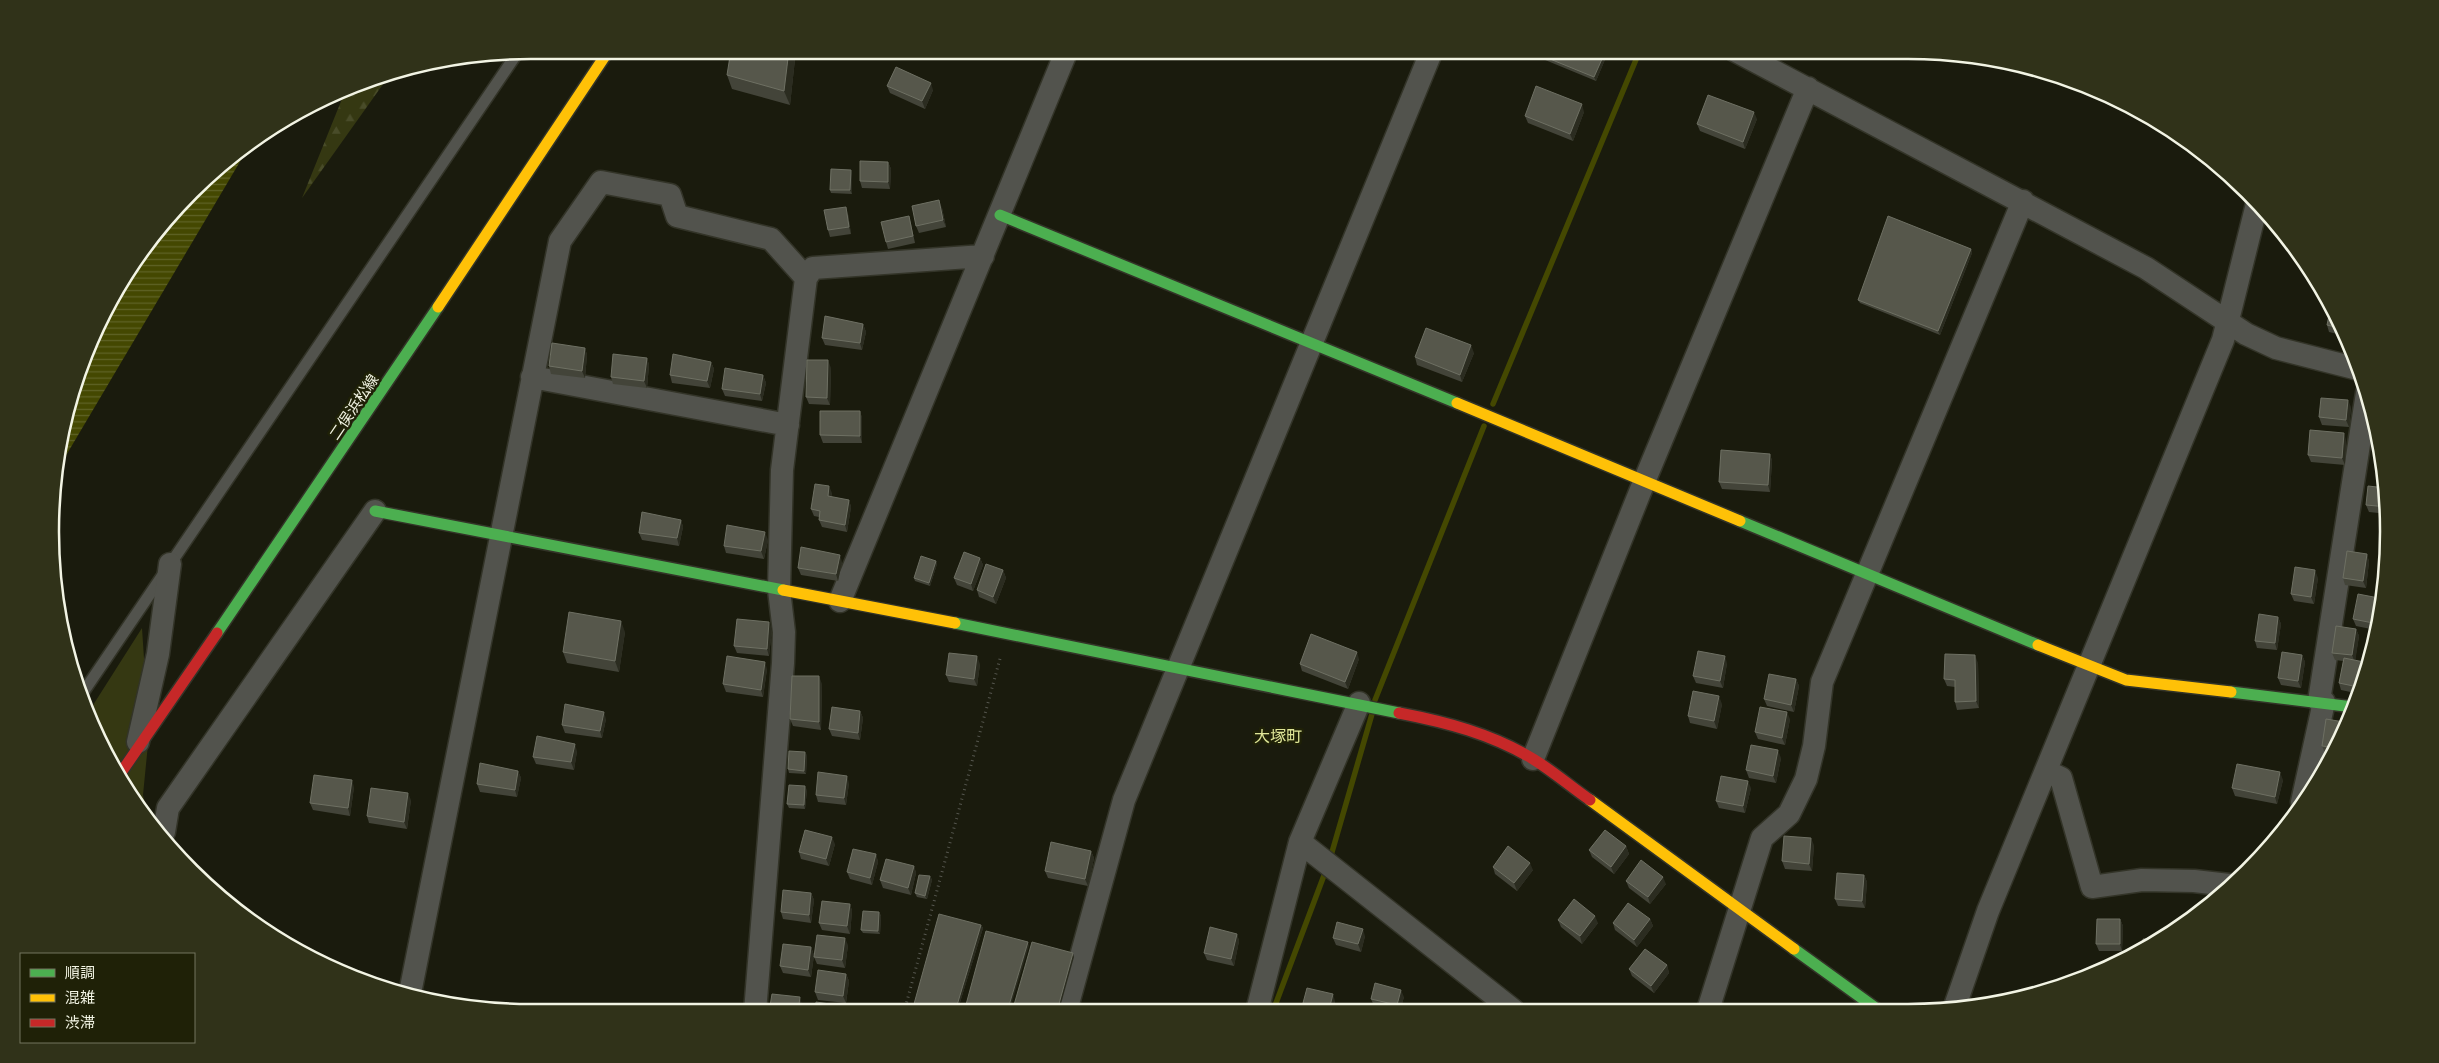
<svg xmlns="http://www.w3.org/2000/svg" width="2439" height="1063" viewBox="0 0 2439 1063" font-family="Signika,'Noto Sans JP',sans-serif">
<defs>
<pattern id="forest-firs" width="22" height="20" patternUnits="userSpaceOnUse" patternTransform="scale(1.25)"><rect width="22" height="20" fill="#353812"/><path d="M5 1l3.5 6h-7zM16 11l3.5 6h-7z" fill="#494c29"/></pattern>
<pattern id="water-rules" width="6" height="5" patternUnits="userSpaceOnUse" patternTransform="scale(1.25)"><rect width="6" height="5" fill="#444801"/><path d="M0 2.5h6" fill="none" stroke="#5f6326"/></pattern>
</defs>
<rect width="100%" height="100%" fill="#1a1b0d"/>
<path fill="#353812" d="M 142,628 L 149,734 L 143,795 L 147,812 L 114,772 L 88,713 Z"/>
<path fill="url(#forest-firs)" d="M 391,73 L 302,198 L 346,89 L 376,76 Z"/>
<path fill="url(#water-rules)" d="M 251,143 L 58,469 L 59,438 L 115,291 L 214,169 Z"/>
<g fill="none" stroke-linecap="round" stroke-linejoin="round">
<path stroke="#444801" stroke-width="5.5" d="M 1493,404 L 1640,50
M 1375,700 L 1484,426
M 1330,859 L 1372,714
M 1273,1011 L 1326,870"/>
<g stroke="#333428" stroke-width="14">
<path id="lane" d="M 80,697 L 518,52"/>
</g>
<g stroke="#333428" stroke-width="25">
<path id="street" d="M 1734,50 L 2146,268 L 2246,334 L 2276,348 L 2358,369
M 532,377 L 788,425
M 840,601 L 1067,50
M 2319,701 L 2367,393
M 138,742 L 158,654 L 170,564
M 1533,759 L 1644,482 L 1808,88
M 2046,771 L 2061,778 L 2092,887 L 2142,880 L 2194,881 L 2229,885
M 2302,802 L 2324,702
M 164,832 L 168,808 L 375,511
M 1300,842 L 1513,1010
M 410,993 L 560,241 L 601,182 L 670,195 L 677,216 L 771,239 L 806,278
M 1954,1009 L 1988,911 L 2223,340 L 2257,204
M 1708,1010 L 1762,838 L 1789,814 L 1806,779 L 1814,746 L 1822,682 L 2023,201
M 1066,1011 L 1124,800 L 1432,50
M 1257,1011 L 1300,842 L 1359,703
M 755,1012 L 783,663 L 784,632 L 779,590 L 782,470 L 806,278 L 813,268 L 983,256"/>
</g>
<g stroke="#333428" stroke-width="14">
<path id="fast" d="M 1000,215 L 1457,403
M 375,511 L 783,590
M 1740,521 L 2038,645
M 955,623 L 1399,713
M 217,633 L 438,307
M 2231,692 L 2353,707
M 1794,949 L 1877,1009"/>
</g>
<g stroke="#333428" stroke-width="14">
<path id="slow" d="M 438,307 L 609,50
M 1457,403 L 1740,521
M 783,590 L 955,623
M 2038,645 L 2126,680 L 2231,692
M 1590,800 L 1794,949"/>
</g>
<g stroke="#333428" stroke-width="14">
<path id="jam" d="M 1399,713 C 1446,722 1492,734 1533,759 C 1553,771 1571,787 1590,800
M 118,777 L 217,633"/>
</g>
<path stroke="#55564e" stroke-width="3" stroke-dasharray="1 4" stroke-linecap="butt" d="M 904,1012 L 1001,655"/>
<use href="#lane" stroke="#52534d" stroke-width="11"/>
<use href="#street" stroke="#52534d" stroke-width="22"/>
<use href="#fast" stroke="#4caf50" stroke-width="11"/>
<use href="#slow" stroke="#ffc107" stroke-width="11"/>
<use href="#jam" stroke="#c62828" stroke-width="11"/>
</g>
<path fill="#434439" d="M 796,50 L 790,105 L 732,89 L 727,75 Z
M 1521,50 L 1609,50 L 1596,81 Z
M 887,86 L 933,90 L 925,109 L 890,93 Z
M 1584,112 L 1573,141 L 1528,123 L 1525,116 Z
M 1757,119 L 1745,149 L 1700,131 L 1697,124 Z
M 888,162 L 891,169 L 890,189 L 862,188 L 860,181 Z
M 852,173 L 852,194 L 831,193 L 830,190 Z
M 942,208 L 946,227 L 919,233 L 916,226 Z
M 848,214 L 851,234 L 830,237 L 828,230 Z
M 909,216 L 911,224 L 915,243 L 888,249 L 886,242 Z
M 1971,249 L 1972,253 L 1940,335 L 1860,303 L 1858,300 Z
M 2339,319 L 2346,336 L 2329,332 L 2327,325 Z
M 863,324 L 866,332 L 862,350 L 825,345 L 822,338 Z
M 585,348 L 587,355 L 585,378 L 551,374 L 549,366 Z
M 1474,353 L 1462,382 L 1417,365 L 1415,357 Z
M 647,358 L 649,365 L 647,388 L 613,384 L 611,377 Z
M 711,362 L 714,369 L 710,388 L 672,383 L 670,375 Z
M 831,368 L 830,405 L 809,404 L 806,397 Z
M 763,375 L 766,383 L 762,401 L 725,396 L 722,389 Z
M 2351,407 L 2349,427 L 2322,425 L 2319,417 Z
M 860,411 L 862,418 L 862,443 L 823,443 L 820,435 Z
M 2346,440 L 2345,465 L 2311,462 L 2308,455 Z
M 1770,454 L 1772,461 L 1770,492 L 1722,489 L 1719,482 Z
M 832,493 L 831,497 L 849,500 L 851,507 L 847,532 L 822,527 L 819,520 L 819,517 L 814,516 L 811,509 Z
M 2388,500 L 2388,514 L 2369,512 L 2366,505 Z
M 681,520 L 683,527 L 679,546 L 642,540 L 639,533 Z
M 768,540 L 764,559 L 726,553 L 724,546 Z
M 2367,554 L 2369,562 L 2366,588 L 2345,585 L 2343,578 Z
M 980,558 L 983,565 L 973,591 L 957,585 L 954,578 Z
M 936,561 L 937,564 L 930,586 L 915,581 L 914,578 Z
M 842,562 L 838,581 L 801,575 L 798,568 Z
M 1003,570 L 1006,578 L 996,604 L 979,597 L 977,590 Z
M 2318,578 L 2314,604 L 2294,601 L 2291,594 Z
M 2384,599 L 2376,630 L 2356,626 L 2353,619 Z
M 2278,617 L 2281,624 L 2277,650 L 2257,648 L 2255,641 Z
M 772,629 L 769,656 L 737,653 L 734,646 Z
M 2356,629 L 2359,636 L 2355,660 L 2363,687 L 2360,694 L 2341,690 L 2339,683 L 2343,661 L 2335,660 L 2332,653 Z
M 625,632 L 619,672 L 567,663 L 563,652 Z
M 2302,655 L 2305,662 L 2301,688 L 2281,685 L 2278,678 Z
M 1359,659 L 1348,689 L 1302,671 L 1300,664 Z
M 1727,663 L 1723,688 L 1696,683 L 1693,676 Z
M 1978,663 L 1979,708 L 1957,710 L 1955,702 L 1955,687 L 1947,686 L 1944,679 Z
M 980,664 L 977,686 L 949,682 L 946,675 Z
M 767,669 L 763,697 L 726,692 L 723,684 Z
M 1796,679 L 1799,686 L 1794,712 L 1767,706 L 1764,699 Z
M 822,684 L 821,730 L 793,726 L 790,719 Z
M 1722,704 L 1717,729 L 1690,723 L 1688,716 Z
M 860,711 L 863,718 L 860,740 L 832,736 L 829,729 Z
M 606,719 L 602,738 L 565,733 L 562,725 Z
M 1790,719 L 1785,745 L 1758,739 L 1755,732 Z
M 2344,722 L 2328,753 L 2325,753 L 2322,746 Z
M 577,751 L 574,770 L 536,764 L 533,757 Z
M 807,755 L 806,774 L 789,773 L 788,769 Z
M 1781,758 L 1776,783 L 1749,778 L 1746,770 Z
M 518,771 L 521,778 L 517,797 L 480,792 L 477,784 Z
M 2283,780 L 2277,804 L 2235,796 L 2232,788 Z
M 849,783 L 846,805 L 818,802 L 816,795 Z
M 354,787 L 350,816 L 313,810 L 310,803 Z
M 1751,788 L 1745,813 L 1719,808 L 1716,801 Z
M 807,790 L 805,809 L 789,808 L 787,804 Z
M 411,800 L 407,829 L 369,823 L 367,816 Z
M 835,844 L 829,866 L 801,859 L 799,852 Z
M 1814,845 L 1812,871 L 1785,869 L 1782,861 Z
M 1626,846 L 1629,854 L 1614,874 L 1592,857 L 1589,850 Z
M 1091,851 L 1094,858 L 1088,886 L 1048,878 L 1045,871 Z
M 876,854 L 878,862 L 872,885 L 850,879 L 847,872 Z
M 914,866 L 916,873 L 911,895 L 883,888 L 880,880 Z
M 1493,867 L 1533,870 L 1517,891 L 1495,874 Z
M 1864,875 L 1867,882 L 1865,908 L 1838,906 L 1835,899 Z
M 930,876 L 932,880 L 927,899 L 917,897 L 915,893 Z
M 1626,881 L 1666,884 L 1650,904 L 1629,888 Z
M 811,893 L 814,900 L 811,923 L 783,919 L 781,912 Z
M 850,904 L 852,911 L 850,934 L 822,930 L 819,923 Z
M 879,912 L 881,916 L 880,934 L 863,933 L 861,930 Z
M 1650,919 L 1653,926 L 1637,947 L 1615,930 L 1613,923 Z
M 2120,919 L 2123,926 L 2122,951 L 2099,951 L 2096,944 Z
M 1558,920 L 1598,923 L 1582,944 L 1561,927 Z
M 981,925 L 983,928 L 957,1012 L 937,1012 L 916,1007 L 914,1004 Z
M 1237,934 L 1239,941 L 1234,966 L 1207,960 L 1204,953 Z
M 1365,936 L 1361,952 L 1336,945 L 1333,938 Z
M 848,945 L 845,968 L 817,964 L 814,957 Z
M 811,947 L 814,955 L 811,977 L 783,973 L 780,966 Z
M 1667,965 L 1669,973 L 1654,993 L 1632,976 L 1629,969 Z
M 846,974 L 849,981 L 846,1003 L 818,1000 L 815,992 Z
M 1404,997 L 1400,1010 L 1391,1011 L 1374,1006 L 1371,999 Z
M 1335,1001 L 1333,1011 L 1306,1011 L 1303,1003 Z"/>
<path fill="#2b2c20" d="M 789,50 L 796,50 L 790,105 L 784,91 Z
M 1606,50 L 1609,50 L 1596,81 L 1594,77 Z
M 931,83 L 933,90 L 925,109 L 922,101 Z
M 1582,104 L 1584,112 L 1573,141 L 1570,134 Z
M 1754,112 L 1757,119 L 1745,149 L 1743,142 Z
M 888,162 L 891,169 L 890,189 L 888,182 Z
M 851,170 L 852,173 L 852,194 L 850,190 Z
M 939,200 L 942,208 L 946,227 L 943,220 Z
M 846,207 L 848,214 L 851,234 L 849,227 Z
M 1971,249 L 1972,253 L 1940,335 L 1938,331 Z
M 863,324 L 866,332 L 862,350 L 860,343 Z
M 1471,345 L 1474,353 L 1462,382 L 1460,375 Z
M 585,348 L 587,355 L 585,378 L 582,371 Z
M 647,358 L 649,365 L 647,388 L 644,381 Z
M 828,360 L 831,368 L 830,405 L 827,398 Z
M 711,362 L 714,369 L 710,388 L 707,381 Z
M 763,375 L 766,383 L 762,401 L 760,394 Z
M 2348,400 L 2351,407 L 2349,427 L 2346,420 Z
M 860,411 L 862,418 L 862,443 L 860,436 Z
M 2344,433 L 2346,440 L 2345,465 L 2342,458 Z
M 1770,454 L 1772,461 L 1770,492 L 1768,485 Z
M 829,486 L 832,493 L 830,504 L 828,496 Z
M 849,500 L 851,507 L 847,532 L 845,525 Z
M 681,520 L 683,527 L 679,546 L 677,538 Z
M 765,532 L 768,540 L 764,559 L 761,551 Z
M 2367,554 L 2369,562 L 2366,588 L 2363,581 Z
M 840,555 L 842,562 L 838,581 L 836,574 Z
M 980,558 L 983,565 L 973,591 L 971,584 Z
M 936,561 L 937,564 L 930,586 L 929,583 Z
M 1003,570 L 1006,578 L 996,604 L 993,597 Z
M 2315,570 L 2318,578 L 2314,604 L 2311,597 Z
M 2278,617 L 2281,624 L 2277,650 L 2275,643 Z
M 621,621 L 625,632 L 619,672 L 615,661 Z
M 769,622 L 772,629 L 769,656 L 767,649 Z
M 2356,629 L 2359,636 L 2355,663 L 2352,655 Z
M 1357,652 L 1359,659 L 1348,689 L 1345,682 Z
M 1975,655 L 1978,663 L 1979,708 L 1976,701 Z
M 2302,655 L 2305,662 L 2301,688 L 2298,681 Z
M 977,656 L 980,664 L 977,686 L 974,679 Z
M 1725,656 L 1727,663 L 1723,688 L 1720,681 Z
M 765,662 L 767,669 L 763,697 L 761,690 Z
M 819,676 L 822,684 L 821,730 L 819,722 Z
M 1796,679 L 1799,686 L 1794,712 L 1791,705 Z
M 1719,696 L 1722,704 L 1717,729 L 1714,721 Z
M 860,711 L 863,718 L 860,740 L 858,733 Z
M 604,712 L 606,719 L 602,738 L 600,731 Z
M 1787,712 L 1790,719 L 1785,745 L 1782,738 Z
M 575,744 L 577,751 L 574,770 L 571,762 Z
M 1778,750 L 1781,758 L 1776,783 L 1773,776 Z
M 805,752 L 807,755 L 806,774 L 804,771 Z
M 518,771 L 521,778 L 517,797 L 515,790 Z
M 2280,772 L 2283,780 L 2277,804 L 2275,797 Z
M 847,776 L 849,783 L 846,805 L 844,798 Z
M 352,780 L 354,787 L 350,816 L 348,808 Z
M 1748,781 L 1751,788 L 1745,813 L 1743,806 Z
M 805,786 L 807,790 L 805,809 L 804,805 Z
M 408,793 L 411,800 L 407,829 L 404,822 Z
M 832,837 L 835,844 L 829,866 L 826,859 Z
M 1811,838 L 1814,845 L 1812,871 L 1809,864 Z
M 1626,846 L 1629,854 L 1614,874 L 1611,867 Z
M 1091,851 L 1094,858 L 1088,886 L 1085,879 Z
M 876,854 L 878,862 L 872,885 L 870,878 Z
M 1530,863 L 1533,870 L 1517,891 L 1514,883 Z
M 914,866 L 916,873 L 911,895 L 908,888 Z
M 1864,875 L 1867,882 L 1865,908 L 1862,901 Z
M 930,876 L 932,880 L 927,899 L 925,896 Z
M 1663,877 L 1666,884 L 1650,904 L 1648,897 Z
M 811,893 L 814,900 L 811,923 L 809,915 Z
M 850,904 L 852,911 L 850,934 L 847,926 Z
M 879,912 L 881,916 L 880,934 L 878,931 Z
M 1595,916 L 1598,923 L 1582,944 L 1580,936 Z
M 1650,919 L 1653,926 L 1637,947 L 1634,940 Z
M 2120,919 L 2123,926 L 2122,951 L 2120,944 Z
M 981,925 L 983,928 L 957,1012 L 955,1012 Z
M 1363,929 L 1365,936 L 1361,952 L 1358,944 Z
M 1237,934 L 1239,941 L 1234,966 L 1231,959 Z
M 845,938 L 848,945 L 845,968 L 842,960 Z
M 1028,942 L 1029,946 L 1009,1012 L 1007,1012 Z
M 811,947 L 814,955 L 811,977 L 808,970 Z
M 1073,953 L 1074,957 L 1059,1011 L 1057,1011 Z
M 1667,965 L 1669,973 L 1654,993 L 1651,986 Z
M 846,974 L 849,981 L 846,1003 L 843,996 Z
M 1401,990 L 1404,997 L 1400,1010 L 1398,1010 L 1397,1005 Z
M 1333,994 L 1335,1001 L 1333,1011 L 1329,1011 Z
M 800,997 L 802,1005 L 801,1012 L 798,1012 Z"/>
<path fill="#56574b" stroke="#6e7063" d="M 731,50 L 789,50 L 784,91 L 727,75 Z
M 1528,50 L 1606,50 L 1594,77 Z
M 896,67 L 931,83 L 922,101 L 887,86 Z
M 1536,86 L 1582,104 L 1570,134 L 1525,116 Z
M 1708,95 L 1754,112 L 1743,142 L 1697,124 Z
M 860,161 L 888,162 L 888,182 L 860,181 Z
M 831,169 L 851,170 L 850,190 L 830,190 Z
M 939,200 L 943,220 L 916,226 L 912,206 Z
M 846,207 L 849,227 L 828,230 L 824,210 Z
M 909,216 L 913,236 L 886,242 L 881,222 Z
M 1888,216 L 1971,249 L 1938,331 L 1858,300 Z
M 2331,306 L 2339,319 L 2343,329 L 2327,325 Z
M 825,316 L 863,324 L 860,343 L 822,338 Z
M 1426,328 L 1471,345 L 1460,375 L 1415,357 Z
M 552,343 L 585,348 L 582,371 L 549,366 Z
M 613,354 L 647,358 L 644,381 L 611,377 Z
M 673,354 L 711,362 L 707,381 L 670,375 Z
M 807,360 L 828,360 L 827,398 L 806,397 Z
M 725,368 L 763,375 L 760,394 L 722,389 Z
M 2321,398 L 2348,400 L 2346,420 L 2319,417 Z
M 820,411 L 860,411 L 860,436 L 820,435 Z
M 2310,430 L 2344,433 L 2342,458 L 2308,455 Z
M 1721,450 L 1770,454 L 1768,485 L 1719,482 Z
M 815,484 L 829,486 L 828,496 L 849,500 L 845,525 L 819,520 L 820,511 L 811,509 Z
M 2368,486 L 2386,488 L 2388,500 L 2388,507 L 2366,505 Z
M 642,512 L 681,520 L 677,538 L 639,533 Z
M 727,525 L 765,532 L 761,551 L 724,546 Z
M 801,547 L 840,555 L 836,574 L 798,568 Z
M 2347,551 L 2367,554 L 2363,581 L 2343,578 Z
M 964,552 L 980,558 L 971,584 L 954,578 Z
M 921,556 L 936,561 L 929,583 L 914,578 Z
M 986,564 L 1003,570 L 993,597 L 977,590 Z
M 2295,567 L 2315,570 L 2311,597 L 2291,594 Z
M 2358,594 L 2384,599 L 2378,624 L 2353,619 Z
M 569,612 L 621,621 L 615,661 L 563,652 Z
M 2259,614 L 2278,617 L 2275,643 L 2255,641 Z
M 737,619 L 769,622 L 767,649 L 734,646 Z
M 2336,626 L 2356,629 L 2352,655 L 2332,653 Z
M 1311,634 L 1357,652 L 1345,682 L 1300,664 Z
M 1698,651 L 1725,656 L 1720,681 L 1693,676 Z
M 2282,652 L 2302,655 L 2298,681 L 2278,678 Z
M 949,653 L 977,656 L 974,679 L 946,675 Z
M 1945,654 L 1975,655 L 1976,701 L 1955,702 L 1955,680 L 1944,679 Z
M 727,656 L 765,662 L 761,690 L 723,684 Z
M 2344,658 L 2369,663 L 2363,688 L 2339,683 Z
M 1769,674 L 1796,679 L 1791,705 L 1764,699 Z
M 792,676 L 819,676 L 819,722 L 790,719 Z
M 1693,691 L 1719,696 L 1714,721 L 1688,716 Z
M 565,704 L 604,712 L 600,731 L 562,725 Z
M 832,707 L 860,711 L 858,733 L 829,729 Z
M 1760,707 L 1787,712 L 1782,738 L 1755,732 Z
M 2326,719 L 2344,722 L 2331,747 L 2322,746 Z
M 537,736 L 575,744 L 571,762 L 533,757 Z
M 1751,745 L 1778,750 L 1773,776 L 1746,770 Z
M 789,751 L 805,752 L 804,771 L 788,769 Z
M 2321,758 L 2325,759 L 2318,772 Z
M 480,763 L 518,771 L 515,790 L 477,784 Z
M 2237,764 L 2280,772 L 2275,797 L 2232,788 Z
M 818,772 L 847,776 L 844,798 L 816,795 Z
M 314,775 L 352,780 L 348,808 L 310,803 Z
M 1721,776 L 1748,781 L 1743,806 L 1716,801 Z
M 789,785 L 805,786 L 804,805 L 787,804 Z
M 371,788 L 408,793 L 404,822 L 367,816 Z
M 805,830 L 832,837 L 826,859 L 799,852 Z
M 1605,830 L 1626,846 L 1611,867 L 1589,850 Z
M 1784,836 L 1811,838 L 1809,864 L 1782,861 Z
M 1051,842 L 1091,851 L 1085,879 L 1045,871 Z
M 1508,846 L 1530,863 L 1514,883 L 1493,867 Z
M 853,849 L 876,854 L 870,878 L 847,872 Z
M 886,859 L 914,866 L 908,888 L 880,880 Z
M 1641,860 L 1663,877 L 1648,897 L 1626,881 Z
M 1837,873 L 1864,875 L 1862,901 L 1835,899 Z
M 919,875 L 930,876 L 925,896 L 915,893 Z
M 783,890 L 811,893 L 809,915 L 781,912 Z
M 1574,899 L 1595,916 L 1580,936 L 1558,920 Z
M 822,901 L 850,904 L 847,926 L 819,923 Z
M 1628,903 L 1650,919 L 1634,940 L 1613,923 Z
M 863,911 L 879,912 L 878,931 L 861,930 Z
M 939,914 L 981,925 L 955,1012 L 952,1012 L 914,1004 Z
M 2097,919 L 2120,919 L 2120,944 L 2096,944 Z
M 1337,922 L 1363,929 L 1358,944 L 1333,938 Z
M 1210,927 L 1237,934 L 1231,959 L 1204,953 Z
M 986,931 L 1028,942 L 1007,1012 L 964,1012 Z
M 817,935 L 845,938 L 842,960 L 814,957 Z
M 2143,939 L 2156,939 L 2143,947 Z
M 1032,942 L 1073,953 L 1057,1011 L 1012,1012 Z
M 783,944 L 811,947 L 808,970 L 780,966 Z
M 1645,949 L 1667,965 L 1651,986 L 1629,969 Z
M 818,970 L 846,974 L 843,996 L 815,992 Z
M 1375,983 L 1401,990 L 1397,1005 L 1371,999 Z
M 1307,988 L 1333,994 L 1329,1010 L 1303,1003 Z
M 772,994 L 800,997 L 798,1012 L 769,1012 Z
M 816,1002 L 844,1006 L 844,1012 L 815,1012 Z
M 1769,1005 L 1782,1009 L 1768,1009 Z"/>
<g text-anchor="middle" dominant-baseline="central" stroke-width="5" stroke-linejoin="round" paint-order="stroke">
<g font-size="15" fill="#f2f4e4" stroke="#1f2107">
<text transform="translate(354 407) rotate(-56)">二俣浜松線</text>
</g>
<g font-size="16" fill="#dfe698" stroke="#1f2107">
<text x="1278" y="737">大塚町</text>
</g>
</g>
<path d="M0 0H2439V1063H0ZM531 59H1908A472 472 0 0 1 2380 531V532A472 472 0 0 1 1908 1004H531A472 472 0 0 1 59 532V531A472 472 0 0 1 531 59Z" fill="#303219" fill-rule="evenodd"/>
<path fill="none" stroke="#f2f4e4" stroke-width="2.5" d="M531 59H1908A472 472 0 0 1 2380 531V532A472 472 0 0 1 1908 1004H531A472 472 0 0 1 59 532V531A472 472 0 0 1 531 59Z"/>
<rect x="20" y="953" width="175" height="90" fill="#1f2107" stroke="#73755f"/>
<rect x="30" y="969" width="25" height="8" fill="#4caf50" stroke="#73755f"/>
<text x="65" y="978" font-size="15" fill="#f2f4e4">順調</text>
<rect x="30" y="994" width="25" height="8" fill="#ffc107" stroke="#73755f"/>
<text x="65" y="1003" font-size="15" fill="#f2f4e4">混雑</text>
<rect x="30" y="1019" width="25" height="8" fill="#c62828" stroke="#73755f"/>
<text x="65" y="1028" font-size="15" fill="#f2f4e4">渋滞</text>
</svg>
